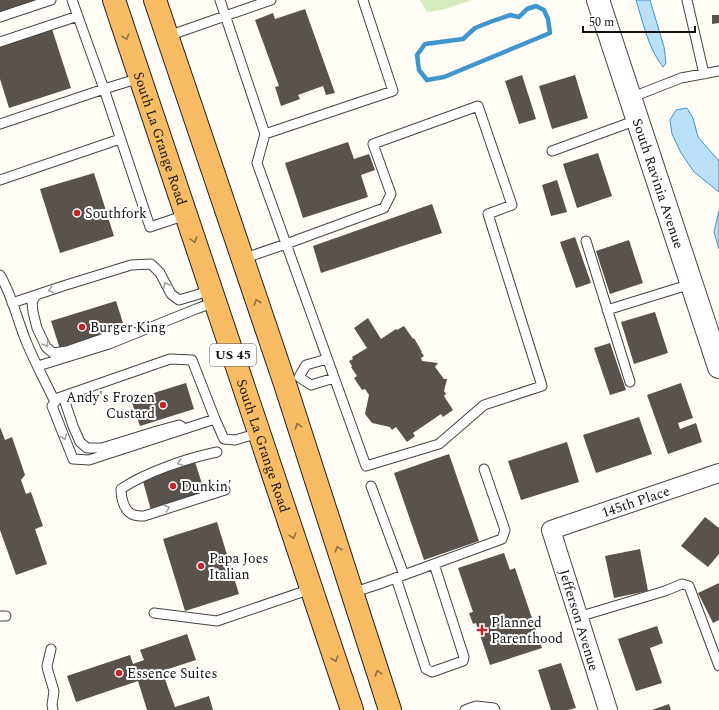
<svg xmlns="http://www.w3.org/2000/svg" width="719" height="710" viewBox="0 0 719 710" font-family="Spectral,serif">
<rect width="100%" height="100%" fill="#fffdf5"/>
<path fill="#d5ebbd" d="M 420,0 L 472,0 L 442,10 L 427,12 Z"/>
<path fill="#b9e0f7" stroke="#3f96cf" d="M 636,0 L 650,0 L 664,47 L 666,63 L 663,67 C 648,48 643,22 636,0 Z
M 687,108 L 693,118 L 698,137 L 719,161 L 719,192 L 694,172 L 681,153 L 672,134 L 670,120 L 676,110 Z
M 719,211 L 719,249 L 714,232 Z"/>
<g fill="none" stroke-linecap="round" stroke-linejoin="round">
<path stroke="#3f96cf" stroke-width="4.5" d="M 536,6 L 544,10 L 548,19 L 550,33 L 444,77 L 427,80 L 419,70 L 417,55 L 425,44 L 463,39 L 475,28 L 490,22 L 510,15 L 519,17 L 527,9 Z"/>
</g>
<path fill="#5a524d" d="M 0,0 L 39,0 L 0,13 Z
M 305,9 L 335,93 L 326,95 L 323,86 L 298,95 L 300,99 L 281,106 L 275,87 L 279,86 L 255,20 L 273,13 L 275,19 Z
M 712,15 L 719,15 L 719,23 L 712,24 Z
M 52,29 L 71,88 L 9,108 L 0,79 L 0,46 Z
M 522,75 L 536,119 L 519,124 L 505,81 Z
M 575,75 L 588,118 L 552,129 L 539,86 Z
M 348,142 L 354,159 L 369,154 L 375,170 L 361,175 L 368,197 L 303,218 L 285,163 Z
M 598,153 L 612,196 L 577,208 L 563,164 Z
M 94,173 L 114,236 L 60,253 L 40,189 Z
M 557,180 L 567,212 L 551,216 L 542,185 Z
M 432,204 L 442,233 L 321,273 L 313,246 Z
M 575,237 L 591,283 L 576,288 L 560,242 Z
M 629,240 L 643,283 L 610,294 L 596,251 Z
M 116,301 L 123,323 L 100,330 L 101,336 L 60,349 L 51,321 Z
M 655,312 L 668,353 L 634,364 L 621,322 Z
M 368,318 L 381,339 L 396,329 L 397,330 L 404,326 L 413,339 L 414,338 L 422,352 L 421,352 L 424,356 L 421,358 L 422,361 L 438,363 L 435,367 L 444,379 L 447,379 L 444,391 L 446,394 L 444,396 L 453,410 L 443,417 L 441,414 L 413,433 L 415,436 L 407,442 L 396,427 L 392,430 L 390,427 L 372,423 L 365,414 L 369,395 L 365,389 L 362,390 L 354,378 L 357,376 L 351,367 L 352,366 L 349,361 L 353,359 L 352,357 L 367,348 L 354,328 Z
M 610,343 L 626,390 L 610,395 L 594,348 Z
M 186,383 L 194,409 L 140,426 L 131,400 Z
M 681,383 L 693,418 L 678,423 L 680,429 L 696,423 L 702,442 L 668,454 L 647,395 Z
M 639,417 L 652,454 L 596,473 L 583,435 Z
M 0,427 L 5,440 L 12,437 L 25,475 L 21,480 L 26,494 L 31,492 L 43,526 L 35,529 L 47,564 L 16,575 L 0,530 Z
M 567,442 L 579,482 L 521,500 L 508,461 Z
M 449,454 L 479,541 L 424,560 L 394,473 Z
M 195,462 L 205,493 L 151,510 L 142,478 Z
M 705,517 L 719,528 L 719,554 L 708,567 L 681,546 Z
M 217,522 L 239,594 L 185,611 L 163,539 Z
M 640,549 L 648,591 L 614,598 L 605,556 Z
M 504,553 L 510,570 L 515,568 L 542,648 L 490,665 L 476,623 L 473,624 L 469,613 L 473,612 L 458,568 Z
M 719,583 L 719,620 L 713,623 L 698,593 Z
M 657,626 L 663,643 L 650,648 L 662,683 L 636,691 L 618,639 Z
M 187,634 L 196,660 L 162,671 L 175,707 L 209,696 L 213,710 L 147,710 L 138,681 L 76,702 L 67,676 L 130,655 L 133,664 L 144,660 L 140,650 Z
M 561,663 L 576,708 L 568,710 L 551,710 L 538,670 Z
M 669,704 L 671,710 L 652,710 Z"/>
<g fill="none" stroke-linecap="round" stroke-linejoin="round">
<g stroke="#444" stroke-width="11">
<path id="service" d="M 72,0 L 104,89 L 140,78
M 220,0 L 265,134 L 393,91 L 363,0
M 687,0 L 704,74
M 0,17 L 51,0
M 168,36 L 271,0
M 0,42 L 78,16
M 630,98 L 681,78 L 719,71
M 0,124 L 104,89 L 150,227 L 186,215
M 552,151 L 637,120
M 0,180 L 120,139
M 586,241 L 630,382
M 242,259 L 286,244 L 384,208 L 391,194 L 373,144 L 478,106 L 512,205 L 488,214 L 542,386 L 484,405 L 439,444 L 366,466 L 257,163 L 265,134
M 0,275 C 12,295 17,319 26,341 C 34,361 45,381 55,402
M 36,295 L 32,302 L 33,312 L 37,328 L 46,347 L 53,353 L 67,351 L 122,332 L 132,332
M 12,303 L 63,286 L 131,265 L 151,264 L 160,273 L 171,294 L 179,300 L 196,295 L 211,290
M 607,310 L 691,284
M 327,359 L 306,365 L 299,377 L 311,385 L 334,378
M 38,366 L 109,344 L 196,309 L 215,302
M 69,394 L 65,402 L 73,426 L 80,442 L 87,448 L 102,448 L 157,431 L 179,425 L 181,426
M 215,419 L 89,460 L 73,459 L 52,406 L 58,398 L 170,359 L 192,360 L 215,419 L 224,439 L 235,440 L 259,433
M 217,452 C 188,458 146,472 121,489 C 121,498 124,512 134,515 C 137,516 141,516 144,516 L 225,490
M 371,486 L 404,575
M 396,578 L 426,669 L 432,672 L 463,661 L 464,657 L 434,564
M 352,593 L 382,583 L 502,539 L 505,530 L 484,469
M 154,613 L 217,621 L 311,589
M 0,616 L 6,616
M 578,617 L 665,591 L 682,584 L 689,586 L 719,666
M 51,649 L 47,666 L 48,671 L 54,691 L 52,705 L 53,710
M 465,710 L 476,706 L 494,708 L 495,710"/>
</g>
<g stroke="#444" stroke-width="20">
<g id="minor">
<path id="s1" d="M 608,710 L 551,530 L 719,473"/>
</g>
</g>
<g stroke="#444" stroke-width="24">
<g id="tertiary">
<path id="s2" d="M 598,0 L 719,367"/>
</g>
</g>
<g stroke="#222" stroke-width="24">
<g id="trunk">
<path id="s3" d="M 114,0 L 352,710"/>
<path d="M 155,0 L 284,381 L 390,710"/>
</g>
</g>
<use href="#service" stroke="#fff" stroke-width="9"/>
<use href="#minor" stroke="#fff" stroke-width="18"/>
<use href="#tertiary" stroke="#fff" stroke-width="22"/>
<use href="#trunk" stroke="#f7bc64" stroke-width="22"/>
</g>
<defs><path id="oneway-chevron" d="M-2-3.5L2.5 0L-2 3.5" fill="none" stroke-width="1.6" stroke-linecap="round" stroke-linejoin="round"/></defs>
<g stroke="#906f3f">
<use href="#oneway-chevron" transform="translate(126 37) rotate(71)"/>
<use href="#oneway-chevron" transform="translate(194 240) rotate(72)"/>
<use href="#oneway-chevron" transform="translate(257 302) rotate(-109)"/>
<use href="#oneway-chevron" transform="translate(298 426) rotate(-108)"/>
<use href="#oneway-chevron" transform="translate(293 536) rotate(71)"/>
<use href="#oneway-chevron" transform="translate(338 549) rotate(-108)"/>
<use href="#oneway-chevron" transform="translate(335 659) rotate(71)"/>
<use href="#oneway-chevron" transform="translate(378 673) rotate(-108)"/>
</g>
<g stroke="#a0a0a0">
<use href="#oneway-chevron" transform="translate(166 285) rotate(-118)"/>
<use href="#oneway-chevron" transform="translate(51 290) rotate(162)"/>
<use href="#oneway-chevron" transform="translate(46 344) rotate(57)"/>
<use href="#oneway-chevron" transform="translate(64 437) rotate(69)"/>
<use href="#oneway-chevron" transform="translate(180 463) rotate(160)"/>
<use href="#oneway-chevron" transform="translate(167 508) rotate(-18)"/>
</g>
<g fill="#c4262e" stroke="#fff" stroke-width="1.5">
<circle cx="77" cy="213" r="4"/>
<circle cx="82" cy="327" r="4"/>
<circle cx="163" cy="405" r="4"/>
<circle cx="173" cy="486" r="4"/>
<circle cx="201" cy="566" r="4"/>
<path d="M480 624h4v4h4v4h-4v4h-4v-4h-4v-4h4z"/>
<circle cx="119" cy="673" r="4"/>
</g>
<g text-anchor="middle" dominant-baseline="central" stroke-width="4" stroke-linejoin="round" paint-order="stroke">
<rect fill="#fff" stroke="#585858" stroke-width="1" x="210" y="344" width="46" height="22" rx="3"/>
<g font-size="13" font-weight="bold" fill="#111">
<text x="233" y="355">US 45</text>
</g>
<g font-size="14" fill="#111" stroke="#fff">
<text stroke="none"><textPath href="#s3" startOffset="146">South La Grange Road</textPath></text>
<text stroke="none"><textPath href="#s2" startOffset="193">South Ravinia Avenue</textPath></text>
<text stroke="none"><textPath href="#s3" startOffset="470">South La Grange Road</textPath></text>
<text stroke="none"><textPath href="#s1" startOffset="278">145th Place</textPath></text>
<text transform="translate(579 620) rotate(73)">Jefferson Avenue</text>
</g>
<g font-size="14" fill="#111" stroke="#fff" text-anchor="start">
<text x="85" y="213">Southfork</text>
<text x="90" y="327">Burger King</text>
<text x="155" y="397" text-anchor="end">Andy's Frozen<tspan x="155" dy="16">Custard</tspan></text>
<text x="181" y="486">Dunkin'</text>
<text x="209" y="558">Papa Joes<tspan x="209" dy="16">Italian</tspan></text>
<text x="491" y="622">Planned<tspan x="491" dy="16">Parenthood</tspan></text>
<text x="127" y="673">Essence Suites</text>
</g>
</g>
<path d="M583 26v6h112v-6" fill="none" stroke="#111111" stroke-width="2"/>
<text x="589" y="26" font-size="12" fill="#111111" stroke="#ffffff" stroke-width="3" paint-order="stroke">50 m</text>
</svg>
